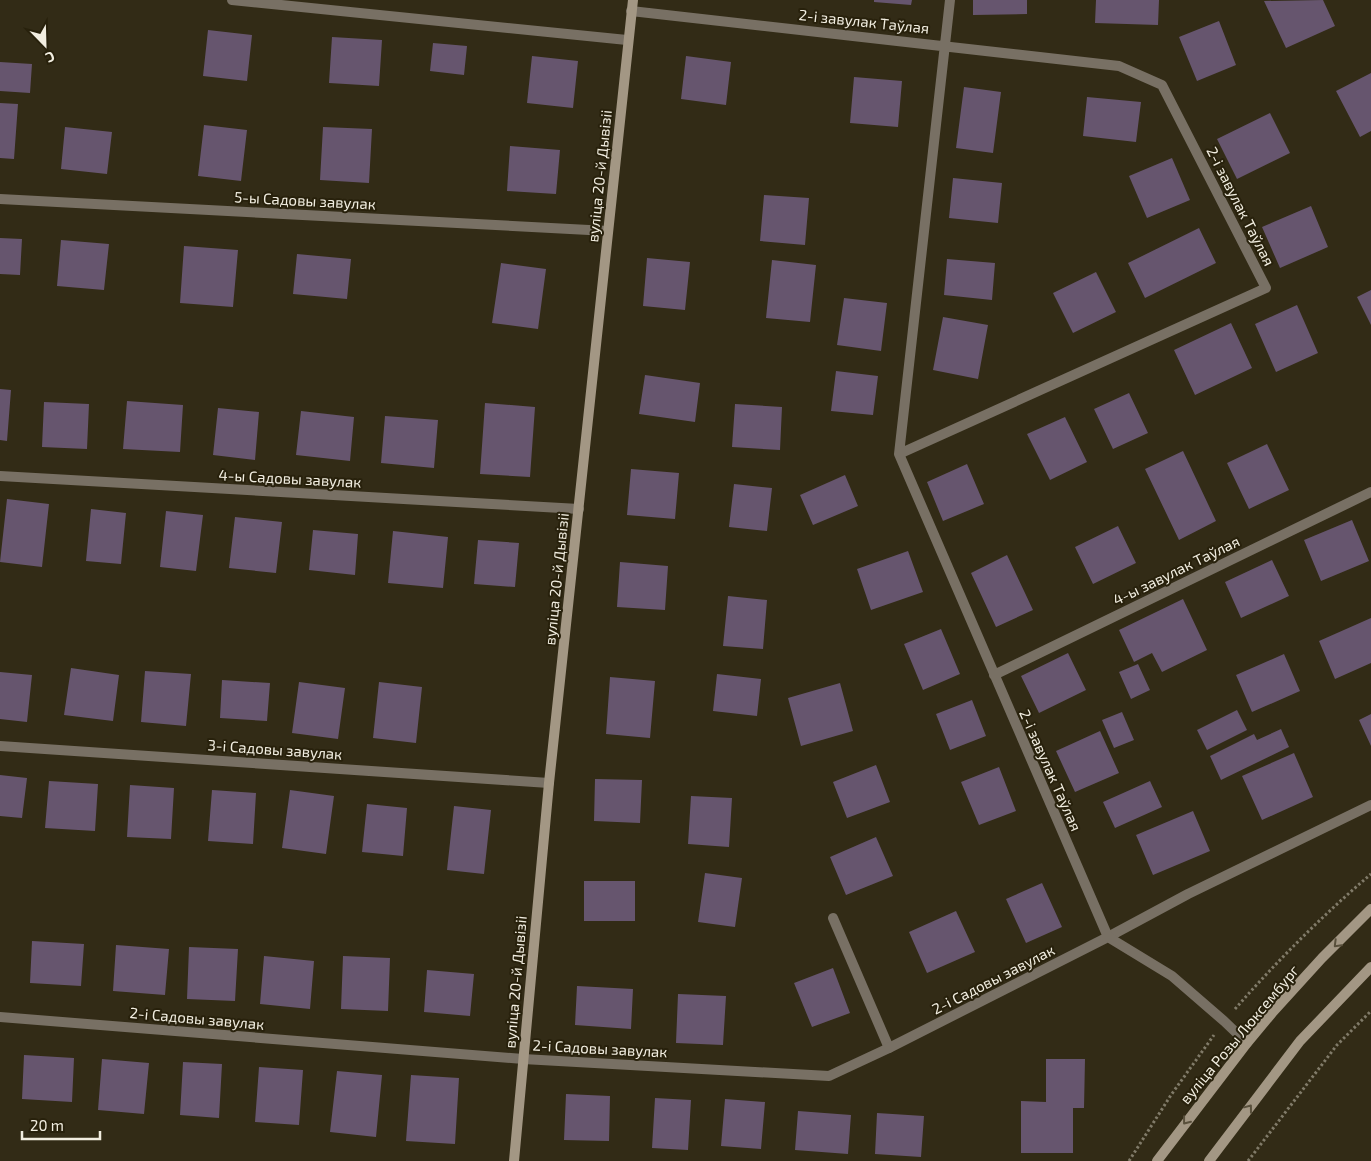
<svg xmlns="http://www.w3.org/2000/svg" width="1371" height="1161" viewBox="0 0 1371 1161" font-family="'Exo 2',sans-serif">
<rect width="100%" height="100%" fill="#322b16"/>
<path fill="#66556e" d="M 874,0 L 912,0 L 911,5 L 874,2 Z
M 973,0 L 1027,0 L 1027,14 L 973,15 Z
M 1096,0 L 1159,0 L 1158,25 L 1095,23 Z
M 1323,0 L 1335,26 L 1286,48 L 1264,1 Z
M 1219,21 L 1236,65 L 1197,81 L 1179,37 Z
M 208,30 L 252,35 L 247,81 L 203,76 Z
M 332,37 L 382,40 L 379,86 L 329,83 Z
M 433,43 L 467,46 L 464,75 L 430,71 Z
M 532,56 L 578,61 L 573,108 L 527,103 Z
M 686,56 L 731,62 L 726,105 L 681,99 Z
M 0,62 L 32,64 L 30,93 L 0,91 Z
M 1371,73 L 1371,131 L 1360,137 L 1336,91 Z
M 854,77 L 902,81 L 898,127 L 850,123 Z
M 964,87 L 1001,92 L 993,153 L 956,148 Z
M 1087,97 L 1141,102 L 1136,142 L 1083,136 Z
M 0,103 L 18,104 L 14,159 L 0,158 Z
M 1270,113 L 1290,153 L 1237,179 L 1217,139 Z
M 204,125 L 247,130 L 241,181 L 198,176 Z
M 65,127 L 112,132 L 107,174 L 61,169 Z
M 323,127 L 372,129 L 369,183 L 320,180 Z
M 510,146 L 560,150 L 556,194 L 507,191 Z
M 1172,158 L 1190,200 L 1147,218 L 1129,176 Z
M 953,178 L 1002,183 L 998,223 L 949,218 Z
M 764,195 L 809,198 L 805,245 L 760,241 Z
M 1311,206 L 1328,247 L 1280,268 L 1262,227 Z
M 1199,228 L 1216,263 L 1145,298 L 1128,263 Z
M 0,238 L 22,239 L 20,275 L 0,274 Z
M 61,240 L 109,244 L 104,290 L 57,286 Z
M 184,246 L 238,250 L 233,307 L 180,303 Z
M 297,254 L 351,259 L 347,299 L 293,294 Z
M 647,258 L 690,262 L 685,310 L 643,306 Z
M 947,259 L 995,263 L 992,300 L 944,295 Z
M 772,260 L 816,265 L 810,322 L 766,318 Z
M 501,263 L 546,269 L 538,329 L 492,323 Z
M 1096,272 L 1116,312 L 1073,333 L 1053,293 Z
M 1371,290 L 1371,325 L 1357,297 Z
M 844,298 L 887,303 L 881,351 L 837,345 Z
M 1297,305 L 1318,353 L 1276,372 L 1255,324 Z
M 943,317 L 988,325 L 978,379 L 933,370 Z
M 1231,323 L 1252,368 L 1195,395 L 1174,350 Z
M 836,371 L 878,376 L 873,415 L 831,411 Z
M 645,375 L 700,383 L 695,422 L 639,414 Z
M 0,389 L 11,390 L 7,441 L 0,440 Z
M 1129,393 L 1148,433 L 1113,449 L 1094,409 Z
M 127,401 L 183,405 L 180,452 L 123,449 Z
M 44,402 L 89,404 L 87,449 L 42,447 Z
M 485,403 L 535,407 L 530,477 L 480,474 Z
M 735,404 L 782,407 L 780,450 L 732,447 Z
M 218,408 L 259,412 L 255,460 L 213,455 Z
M 301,411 L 354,417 L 350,461 L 296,455 Z
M 385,416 L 438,420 L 434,468 L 381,463 Z
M 1065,417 L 1087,462 L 1050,480 L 1027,434 Z
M 1267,444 L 1289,490 L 1249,509 L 1227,463 Z
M 1183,451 L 1216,521 L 1179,540 L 1145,469 Z
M 967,464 L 984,504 L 943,521 L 927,482 Z
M 631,469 L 679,473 L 675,519 L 627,515 Z
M 845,475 L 858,506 L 813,525 L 800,495 Z
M 734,484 L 772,488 L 767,531 L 729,527 Z
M 7,499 L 49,504 L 42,567 L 0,562 Z
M 91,509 L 126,513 L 121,564 L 86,561 Z
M 166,511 L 203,515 L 196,571 L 160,567 Z
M 235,517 L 282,522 L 276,573 L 229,568 Z
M 1352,520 L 1369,561 L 1321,581 L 1304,540 Z
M 1118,526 L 1136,563 L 1093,584 L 1075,547 Z
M 313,530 L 358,534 L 355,575 L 309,570 Z
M 393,531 L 448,537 L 443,588 L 388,583 Z
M 478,540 L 519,543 L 515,587 L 474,584 Z
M 908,551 L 923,592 L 871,610 L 857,569 Z
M 1007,555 L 1033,610 L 996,627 L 971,573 Z
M 1272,560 L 1289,596 L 1241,618 L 1225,582 Z
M 620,562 L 668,566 L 665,610 L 617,607 Z
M 728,596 L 767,600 L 763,649 L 723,646 Z
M 1183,599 L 1207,650 L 1162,672 L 1152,653 L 1134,662 L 1119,630 Z
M 1371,618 L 1371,663 L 1335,679 L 1319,641 Z
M 941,629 L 960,674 L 923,690 L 904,644 Z
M 1068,653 L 1086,690 L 1039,713 L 1021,676 Z
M 1284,654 L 1300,691 L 1252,712 L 1236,675 Z
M 1138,664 L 1150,690 L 1131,699 L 1119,672 Z
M 71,668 L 119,675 L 113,721 L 64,715 Z
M 145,671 L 191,674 L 186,726 L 141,722 Z
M 0,672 L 32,675 L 27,722 L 0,719 Z
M 717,674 L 761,679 L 757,716 L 713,711 Z
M 610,677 L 655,681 L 650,738 L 606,734 Z
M 222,680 L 270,683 L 267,721 L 220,718 Z
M 299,682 L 345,688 L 338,739 L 292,733 Z
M 379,682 L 422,687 L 416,743 L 373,738 Z
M 840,683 L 853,731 L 801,746 L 788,698 Z
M 972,700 L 986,736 L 950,750 L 936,714 Z
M 1237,710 L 1247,730 L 1207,750 L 1197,730 Z
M 1122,712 L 1134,740 L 1114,748 L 1102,720 Z
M 1371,714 L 1371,746 L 1359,720 Z
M 1281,729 L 1289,747 L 1221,780 L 1210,756 L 1254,734 L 1257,740 Z
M 1100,731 L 1119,773 L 1075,792 L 1056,751 Z
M 1294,753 L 1313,797 L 1262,820 L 1242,776 Z
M 876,765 L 890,802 L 847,818 L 833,782 Z
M 999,767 L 1016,811 L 979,825 L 961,782 Z
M 0,775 L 27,778 L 22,818 L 0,816 Z
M 595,779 L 642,780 L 640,823 L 594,821 Z
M 49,781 L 98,784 L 95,831 L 45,828 Z
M 1150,781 L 1162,807 L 1115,828 L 1103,802 Z
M 130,785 L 174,788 L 171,839 L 127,837 Z
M 212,790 L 256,793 L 253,844 L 208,841 Z
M 290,790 L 334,796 L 326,854 L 282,848 Z
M 691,796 L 732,798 L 729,847 L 688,844 Z
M 367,804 L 407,808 L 403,856 L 362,852 Z
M 454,806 L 491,810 L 484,874 L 447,870 Z
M 1193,811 L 1210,851 L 1153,875 L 1136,835 Z
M 876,837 L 893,876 L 846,895 L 830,857 Z
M 705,873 L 742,878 L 735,927 L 698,922 Z
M 584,881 L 635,881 L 635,921 L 584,921 Z
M 1042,883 L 1062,927 L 1026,943 L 1006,899 Z
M 956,911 L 975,952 L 927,973 L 909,932 Z
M 32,941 L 84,944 L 81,986 L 30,983 Z
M 116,945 L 169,949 L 165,995 L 113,991 Z
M 189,947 L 238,949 L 235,1001 L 187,999 Z
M 264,956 L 314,961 L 310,1009 L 260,1004 Z
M 343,956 L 390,958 L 388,1011 L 341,1009 Z
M 833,968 L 850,1013 L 812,1027 L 794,983 Z
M 427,970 L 474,974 L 470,1016 L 424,1012 Z
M 577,986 L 633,989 L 631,1029 L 575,1025 Z
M 678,994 L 726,996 L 723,1045 L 676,1043 Z
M 24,1055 L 74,1058 L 72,1102 L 22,1099 Z
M 102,1059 L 149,1063 L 144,1114 L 98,1110 Z
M 1046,1059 L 1085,1059 L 1084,1108 L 1073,1108 L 1073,1153 L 1021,1153 L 1021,1101 L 1046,1102 Z
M 183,1062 L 222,1064 L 219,1118 L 180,1115 Z
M 259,1067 L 303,1070 L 299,1125 L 255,1122 Z
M 337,1071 L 382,1075 L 376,1137 L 330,1132 Z
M 411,1075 L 459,1078 L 455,1144 L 406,1141 Z
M 566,1094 L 610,1096 L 609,1141 L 564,1140 Z
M 655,1098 L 691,1100 L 688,1150 L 652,1148 Z
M 725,1099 L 765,1102 L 761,1149 L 721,1146 Z
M 798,1111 L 851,1115 L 848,1154 L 795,1150 Z
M 877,1113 L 924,1116 L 921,1157 L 875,1154 Z"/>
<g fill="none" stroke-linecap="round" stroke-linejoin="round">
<path stroke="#817b69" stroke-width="3" stroke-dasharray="2.5 2.5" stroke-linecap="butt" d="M 1235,1009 C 1277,961 1323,915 1371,874
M 1129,1161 L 1171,1095 L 1214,1035
M 1248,1161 L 1337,1045 L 1371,1011"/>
<path stroke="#787064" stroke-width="10" d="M 833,918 L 889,1048
M 1108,937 L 1188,894 L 1371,805"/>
<path stroke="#787064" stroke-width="10" d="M 232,0 L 627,40
M 950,0 L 899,454 L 1108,937 L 1172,976 L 1224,1021 L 1247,1043
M 631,11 L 1119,66 L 1162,85 L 1266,288 L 899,454
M 0,199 L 608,231
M 0,476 L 579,509
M 994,675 L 1371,492
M 0,746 L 549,783
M 0,1017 L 523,1059 L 829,1076 L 889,1048 L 1108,937"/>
<path stroke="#a39784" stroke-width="10" d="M 514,1161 L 549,783 L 633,0
M 1157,1161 L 1247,1043 L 1272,1013 L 1322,958 L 1371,909
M 1209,1161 L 1300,1041 L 1371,967"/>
</g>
<defs><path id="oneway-chevron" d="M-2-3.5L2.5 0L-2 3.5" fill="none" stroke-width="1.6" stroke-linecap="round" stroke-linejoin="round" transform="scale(1.25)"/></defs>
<g stroke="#59503c">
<use href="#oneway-chevron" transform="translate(1337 944) rotate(135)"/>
<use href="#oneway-chevron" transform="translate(1249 1108) rotate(-53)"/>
<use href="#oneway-chevron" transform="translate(1186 1121) rotate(128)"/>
</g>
<g text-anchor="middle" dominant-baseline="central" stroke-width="4" stroke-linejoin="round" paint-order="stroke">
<g font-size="15" fill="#f1ede0" stroke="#28210c">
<text transform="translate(864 21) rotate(6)">2-і завулак Таўлая</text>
<text transform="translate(599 176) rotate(-84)">вуліца 20-й Дывізіі</text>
<text transform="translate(305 200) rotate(3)">5-ы Садовы завулак</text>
<text transform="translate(1241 206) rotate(63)">2-і завулак Таўлая</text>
<text transform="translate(290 478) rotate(3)">4-ы Садовы завулак</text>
<text transform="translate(1176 570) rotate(-26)">4-ы завулак Таўлая</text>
<text transform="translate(556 579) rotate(-84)">вуліца 20-й Дывізіі</text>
<text transform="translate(275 749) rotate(4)">3-і Садовы завулак</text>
<text transform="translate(1051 770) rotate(66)">2-і завулак Таўлая</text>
<text transform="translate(993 979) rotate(-27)">2-і Садовы завулак</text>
<text transform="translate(515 982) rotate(-85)">вуліца 20-й Дывізіі</text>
<text transform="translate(197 1018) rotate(5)">2-і Садовы завулак</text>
<text transform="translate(1239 1034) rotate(-50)">вуліца Розы Люксембург</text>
<text transform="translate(600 1048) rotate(3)">2-і Садовы завулак</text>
</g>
</g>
<g transform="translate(45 45) rotate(157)" stroke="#28210c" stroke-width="4" paint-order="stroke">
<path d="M0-4L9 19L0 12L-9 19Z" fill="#f1ede0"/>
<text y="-8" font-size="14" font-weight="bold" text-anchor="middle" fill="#f1ede0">С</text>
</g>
<path d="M22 1131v8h78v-8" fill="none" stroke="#f1ede0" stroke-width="2.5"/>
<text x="30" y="1131" font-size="15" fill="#f1ede0" stroke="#28210c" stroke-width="4" paint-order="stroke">20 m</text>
</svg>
